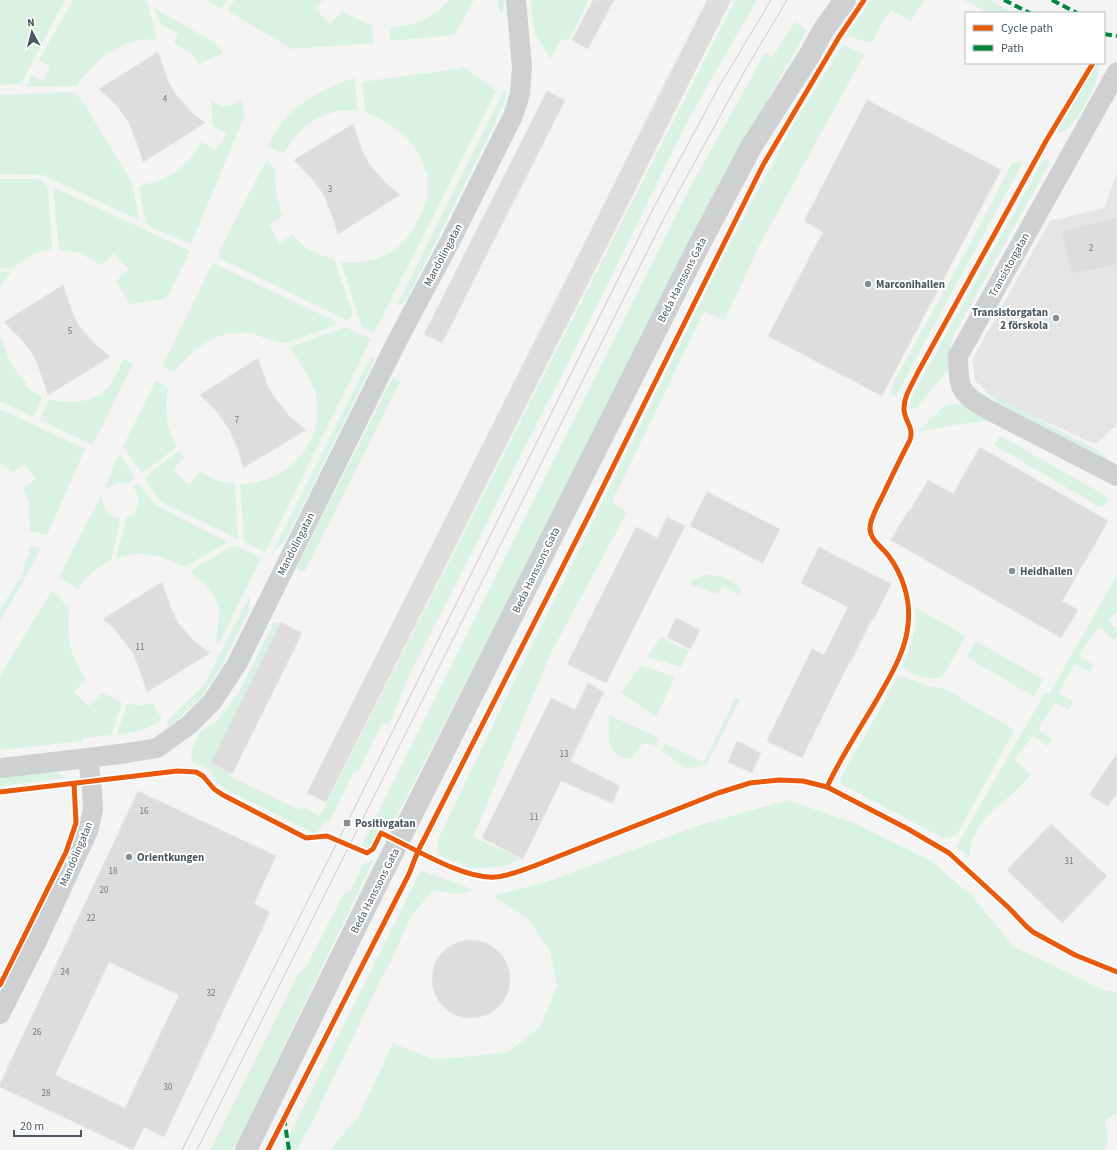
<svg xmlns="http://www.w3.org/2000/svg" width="1117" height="1150" viewBox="0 0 1117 1150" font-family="'Source Sans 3',sans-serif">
<rect width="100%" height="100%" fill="#f4f4f4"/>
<path fill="#e6e5e6" d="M 1117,173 L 1117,425 L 1095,444 L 994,398 L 975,381 L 972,360 L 1050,221 L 1104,208 Z"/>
<path fill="#d9f2e3" d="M 1,0 L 65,0 L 22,82 L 18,84 L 0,85 L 0,2 Z
M 73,0 L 144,0 L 147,2 L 157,39 C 119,39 98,57 77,86 L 26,87 L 32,75 L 43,81 L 50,66 L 39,60 Z
M 207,0 L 227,0 L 222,9 Z
M 234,0 L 323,0 L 315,8 L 330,24 L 343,11 L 350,16 L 372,25 L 374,43 L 292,49 L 228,11 Z
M 449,0 L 474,0 L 454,35 L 389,41 L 391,27 C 395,26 399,27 403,26 C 421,24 437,14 449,0 Z
M 497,0 L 505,0 L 503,11 L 501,14 L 499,10 Z
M 530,0 L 589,0 L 570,39 L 560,40 L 551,59 L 535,34 Z
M 735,0 L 757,0 L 689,118 L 603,293 L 406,682 L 389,726 L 382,723 L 359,770 L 353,773 L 330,820 L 324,824 L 316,834 L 227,790 L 217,783 L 210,771 L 192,761 L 191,753 L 199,733 L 218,720 L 238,694 L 274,622 L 281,624 L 211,763 L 230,773 L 229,776 L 300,810 L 303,807 L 320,816 Z
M 871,0 L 924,0 L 911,21 L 891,11 L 884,19 L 872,42 L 865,42 L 847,35 Z
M 964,0 L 989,0 L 1014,13 L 989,13 Z
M 154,8 L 212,41 L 223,52 L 221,54 L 198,64 L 195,56 L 174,43 L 178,33 L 160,24 Z
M 795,22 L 807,30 L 718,188 L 582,458 L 396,817 L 381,825 L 371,849 L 360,849 L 686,195 L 765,53 L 772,58 Z
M 843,44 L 864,55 L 759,246 L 726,317 L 724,320 L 704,311 L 612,502 L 627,512 L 551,653 L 473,837 L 521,859 L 502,867 L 471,868 L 441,856 C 437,851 437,847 438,840 L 487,737 L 726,251 L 789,132 Z
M 1095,63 L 1100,63 C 1098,70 1097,78 1095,85 C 1089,97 1077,122 1066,130 C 1064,132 1061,132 1057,132 L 1088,79 Z
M 463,66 L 496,91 L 374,333 L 364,328 L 361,325 L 341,262 C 378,265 405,251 420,216 C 423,210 426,203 427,196 C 428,188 427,179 427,171 L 425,171 C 422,155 408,136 395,128 C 386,121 375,117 365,111 L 362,82 L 462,68 Z
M 354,78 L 355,80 L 358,110 C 352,111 345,110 339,111 C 314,116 297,130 285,153 L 273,149 L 268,146 C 283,109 319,90 354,78 Z
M 504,90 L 506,92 L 504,103 L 492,129 L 410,293 L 405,301 L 398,306 L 397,305 Z
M 73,92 L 76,94 L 83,102 L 132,183 L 139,220 L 43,175 L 0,174 L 0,95 Z
M 241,98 L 245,115 L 191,244 L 150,227 L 146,222 L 139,188 L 140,186 C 146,183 154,183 161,180 C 178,173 193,159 201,142 L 216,150 L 227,134 L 213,126 L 211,99 C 220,109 234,108 241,98 Z
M 267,159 L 276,171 C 274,186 277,202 283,216 L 269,225 L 279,243 L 292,235 L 307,249 L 334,260 L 352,312 L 352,315 L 349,319 L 344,319 L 219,258 L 218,253 Z
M 1045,159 L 1050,161 L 1048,166 L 954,335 L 950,347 L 948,370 L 916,408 L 911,409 L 910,404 L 913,394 L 1042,162 Z
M 1018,161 L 1021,161 L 1022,164 L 928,336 L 901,387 L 896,397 L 890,393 L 895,379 L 967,250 L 1012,163 Z
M 0,179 L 37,179 L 43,182 L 48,190 L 52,249 C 33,253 27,255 13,269 L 0,268 Z
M 53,187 L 190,251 L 166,299 L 130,304 L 116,281 L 129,269 L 114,254 L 101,265 L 79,253 L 59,249 Z
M 213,263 L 337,322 L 338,323 C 334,327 285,344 281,343 C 270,341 260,335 249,333 C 217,329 193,349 174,372 L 168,370 L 162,366 Z
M 0,271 L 11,272 L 3,282 L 0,290 Z
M 343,328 L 348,328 L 371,339 L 265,552 L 244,542 L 240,485 L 242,484 C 255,484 268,480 280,473 C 308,457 324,424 315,392 C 313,384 308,377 304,369 C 299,361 295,354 288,348 Z
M 0,339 L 2,339 C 7,357 12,369 26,382 L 25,386 L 42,397 L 34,416 L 31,416 L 0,401 Z
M 372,357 L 375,358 L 373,363 L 287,538 L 272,553 L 363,371 Z
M 123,359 L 133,363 L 93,445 L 40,420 L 49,399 C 69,404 95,404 109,386 C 116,378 119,368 123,359 Z
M 393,377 L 400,382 L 305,571 L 299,571 L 297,567 L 298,564 Z
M 156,380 L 168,389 C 164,410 167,429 177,447 L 142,473 L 123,446 Z
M 984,390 L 1099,451 L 1105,455 L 1107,460 L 1019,415 L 995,400 Z
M 952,404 L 966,405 L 985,419 L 985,421 L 953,425 L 918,432 C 919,430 940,410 942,408 C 945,406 949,405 952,404 Z
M 0,409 L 85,449 L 47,535 L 30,531 L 29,504 L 24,488 L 36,479 L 24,464 L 13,472 L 0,462 Z
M 999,437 L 1002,437 L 1096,490 L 1108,499 L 1106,505 L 1100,507 L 994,445 Z
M 178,451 L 180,452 L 184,457 L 173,470 L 189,485 L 200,472 L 219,481 L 235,484 L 238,539 L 161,502 L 145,480 L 145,477 Z
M 118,456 L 121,456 L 135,478 L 128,484 C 120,481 113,483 107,489 L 106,486 Z
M 136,484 L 140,485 L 155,505 L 228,542 L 184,567 C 160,555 142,549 116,559 L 126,518 C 139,513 143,497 132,486 Z
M 101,496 L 103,497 C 102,508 108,517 119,518 L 120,521 L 111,560 C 96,568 86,576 78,590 L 59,577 Z
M 31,546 L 40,548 L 36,559 L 0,621 L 0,609 L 22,575 Z
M 232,546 L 237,546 L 261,558 L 219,644 L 216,642 C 217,630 221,613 217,602 C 212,590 199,580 190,571 Z
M 704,575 C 717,575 736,578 741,591 L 738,595 L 722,586 L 718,594 L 690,584 L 692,580 Z
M 1117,575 L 1117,612 L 1108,620 L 1117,630 L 1117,637 L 1114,640 L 1099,627 L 1079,654 L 1094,666 L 1090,672 L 1074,664 L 1059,693 L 1073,701 L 1069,710 L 1055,702 L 1038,729 L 1052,739 L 1047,746 L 1033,736 L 1014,760 L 1031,774 C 1008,806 972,812 969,859 L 962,851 L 956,847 L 1045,693 L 1048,695 L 1050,693 Z
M 52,590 L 69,608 C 68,625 67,646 76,662 C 78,668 83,673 86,679 L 74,692 L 89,706 L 102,693 L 122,702 L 111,735 L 82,738 L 82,741 L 0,750 L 0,676 Z
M 250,595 L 249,610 L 222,665 L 211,683 L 200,698 L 169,728 L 166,722 L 199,690 L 209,676 Z
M 915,607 L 966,636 L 943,676 C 931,681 912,677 903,666 C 911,646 918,629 915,607 Z
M 661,637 L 689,651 L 681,667 L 647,657 Z
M 976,641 L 1043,679 L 1035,695 L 1033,696 L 967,657 Z
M 641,665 L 675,677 L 656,717 L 621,692 Z
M 901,676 L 929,686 L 945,689 L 1010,727 L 1014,731 L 957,834 L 950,838 L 941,837 L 839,783 L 842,775 L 874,720 L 897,677 Z
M 736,697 L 740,700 L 707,764 L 697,767 L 686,768 L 661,750 L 665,743 L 704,762 Z
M 153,703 L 156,710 L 162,718 C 150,730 135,732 118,735 L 117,734 L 127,704 L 140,705 Z
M 609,715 L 659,738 L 655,746 C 651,745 647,742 643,744 C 638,747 637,755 630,758 C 627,759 621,758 618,756 C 605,746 609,730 609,715 Z
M 54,771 L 67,778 L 0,786 L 0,780 L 3,777 Z
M 788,800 L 854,823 L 931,861 L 972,896 L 1013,946 L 1106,991 L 1117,992 L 1117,1114 L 1105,1120 L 1108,1142 L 1104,1150 L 330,1150 L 359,1116 L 393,1043 L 432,1059 L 475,1056 L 508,1052 L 540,1027 L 557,986 L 550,951 L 529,920 L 493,896 L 549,881 L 697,826 Z
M 374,859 L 243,1131 L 232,1150 L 210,1150 L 298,974 L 307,965 L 344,893 L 351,890 L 362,866 Z
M 421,870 L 474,890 L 457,894 L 433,890 L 410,918 L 392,959 L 378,985 L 315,1116 L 297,1150 L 282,1150 Z"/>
<path fill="#ddddde" stroke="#e5e6e7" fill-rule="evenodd" d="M 593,0 L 614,0 L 588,49 L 572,40 Z
M 707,0 L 731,0 L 326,802 L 307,793 Z
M 158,52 L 168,81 L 174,92 L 190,111 L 205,123 L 143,162 L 138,146 L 129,123 L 117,106 L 99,89 Z
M 547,91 L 565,100 L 442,343 L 424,334 Z
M 867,100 L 1001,170 L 882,396 L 768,336 L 823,232 L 804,221 Z
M 353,124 L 363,153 L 369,164 L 385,182 L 400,195 L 338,234 L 333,218 L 324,195 L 312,179 L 294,160 Z
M 1117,217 L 1117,265 L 1071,274 L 1061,231 Z
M 63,285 L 73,314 L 79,326 L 95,344 L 110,357 L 48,395 L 43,379 L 34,356 L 22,340 L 4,322 Z
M 258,358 L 268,387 L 275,398 L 290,417 L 306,430 L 243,468 L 239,452 L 229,429 L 217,412 L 200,395 Z
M 980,447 L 1108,521 L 1062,601 L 1078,610 L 1061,638 L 891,540 L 908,511 L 909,512 L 928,480 L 953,494 Z
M 707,492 L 780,529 L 763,563 L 690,526 Z
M 667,517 L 685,526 L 606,683 L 567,664 L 636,527 L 657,538 Z
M 819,547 L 891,584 L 873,620 L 872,619 L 850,663 L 849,663 L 802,758 L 767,741 L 812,649 L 824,655 L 848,607 L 801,583 Z
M 162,582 L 172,611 L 178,623 L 194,641 L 210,653 L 147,692 L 142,676 L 133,653 L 113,627 L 103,619 Z
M 676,618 L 700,630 L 690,649 L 667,637 Z
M 281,622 L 302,633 L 232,774 L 211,763 Z
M 588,683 L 604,692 L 570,761 L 620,786 L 612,803 L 561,781 L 523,859 L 482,838 L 551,698 L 575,710 Z
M 737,741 L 761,753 L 752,773 L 728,762 Z
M 1117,753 L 1117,793 L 1108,806 L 1089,795 Z
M 138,791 L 276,856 L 254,904 L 270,912 L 164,1137 L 144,1127 L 133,1150 L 0,1087 L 0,1084 ZM 109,962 L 179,995 L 125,1108 L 55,1075 Z
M 1051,824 L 1107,876 L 1062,923 L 1007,870 Z
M432 979a39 39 0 1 1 78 0a39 39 0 1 1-78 0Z"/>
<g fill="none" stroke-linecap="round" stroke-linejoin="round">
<path stroke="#ced0d2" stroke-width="20" d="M 1117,72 L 958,356 C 959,391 959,392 989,410 L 1117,476
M 0,768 L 88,758
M 0,1014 L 37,941 L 88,831 L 93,810 L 92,790 L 88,758 L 127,753 L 157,748 L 189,725 L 212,702 L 237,664 L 395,345 L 454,234 L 513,116 L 520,94 L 522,67 L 516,0"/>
<path stroke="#ced0d2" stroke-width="22" d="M 246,1150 L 381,876 L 695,253 L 751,147 L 809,56 L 824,29 L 845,0"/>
<path stroke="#c9cacc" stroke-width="1" d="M 182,1150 L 347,823 L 652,211 L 717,90 L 771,0
M 197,1150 L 665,216 L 747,67 L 787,0"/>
<path stroke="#00873e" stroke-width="4" stroke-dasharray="8 4" stroke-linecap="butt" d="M 1004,0 L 1030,13
M 1052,0 L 1077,13
M 1104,34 L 1117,36
M 284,1118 L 289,1150"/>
<g stroke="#fff" stroke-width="8">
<path id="cycleway" d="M 827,787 C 843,752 866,720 884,687 C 895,668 906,647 908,625 C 911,600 903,575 888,555 C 881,546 870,540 870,528 C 870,519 878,505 882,497 C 891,478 900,459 910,440 C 914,427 905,422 904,410 C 903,397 913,383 918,372 L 1046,141 L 1093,63
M 0,792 L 177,771 L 196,772 L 203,776 L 214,789 L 223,795 L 306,838 L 327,836 L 367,853 L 373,849 L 381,833 C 410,846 464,880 495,877 C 509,876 522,870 534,866 L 718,793 L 750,783 L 779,780 L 803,781 L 827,787 L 908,829 L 949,853 L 1009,908 L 1027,927 L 1033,932 L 1075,955 L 1117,972
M 0,985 L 66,852 L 76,823 L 74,783
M 268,1150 L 409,874 L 418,851 L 590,513 L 763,165 L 839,37 L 864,0"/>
</g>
<use href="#cycleway" stroke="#e8590c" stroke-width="5"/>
</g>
<g fill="#868d94" stroke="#fff" stroke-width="1.5">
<circle cx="868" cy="284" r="4"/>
<circle cx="1056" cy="318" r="4"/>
<circle cx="1012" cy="571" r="4"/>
<rect x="343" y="819" width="8" height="8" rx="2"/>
<circle cx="129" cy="857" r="4"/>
</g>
<g text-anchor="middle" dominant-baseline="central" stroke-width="4" stroke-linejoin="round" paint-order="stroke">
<g font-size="9" fill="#707881">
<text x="165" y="99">4</text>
<text x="330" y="189">3</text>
<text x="1091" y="248">2</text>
<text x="70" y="331">5</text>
<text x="237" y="420">7</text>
<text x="140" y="647">11</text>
<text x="564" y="754">13</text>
<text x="144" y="811">16</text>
<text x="534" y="817">11</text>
<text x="1069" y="861">31</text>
<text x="113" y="871">18</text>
<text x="104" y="890">20</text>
<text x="91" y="918">22</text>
<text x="65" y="972">24</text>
<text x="211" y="993">32</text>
<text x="37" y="1032">26</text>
<text x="168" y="1087">30</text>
<text x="46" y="1093">28</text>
</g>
<g font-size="11" fill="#4a5661" stroke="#fff">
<text transform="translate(443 255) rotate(-62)">Mandolingatan</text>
<text transform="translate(1009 265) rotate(-61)">Transistorgatan</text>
<text transform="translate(682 280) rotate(-63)">Beda Hanssons Gata</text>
<text transform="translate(296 544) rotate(-63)">Mandolingatan</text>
<text transform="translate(536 570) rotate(-64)">Beda Hanssons Gata</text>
<text transform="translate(76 854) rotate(-67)">Mandolingatan</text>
<text transform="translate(375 891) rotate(-63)">Beda Hanssons Gata</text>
</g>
<g font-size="11" font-weight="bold" fill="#4a5661" stroke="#fff" text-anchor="start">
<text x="876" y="284">Marconihallen</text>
<text x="1048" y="312" text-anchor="end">Transistorgatan<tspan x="1048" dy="13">2 förskola</tspan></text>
<text x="1020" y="571">Heidhallen</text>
<text x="355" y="823">Positivgatan</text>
<text x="137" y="857">Orientkungen</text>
</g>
</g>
<rect x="965" y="12" width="140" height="52" fill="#ffffff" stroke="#b7bbc0"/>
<rect x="973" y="25" width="20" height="6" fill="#e8590c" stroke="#b7bbc0"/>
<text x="1001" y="32" font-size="12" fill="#4a5661">Cycle path</text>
<rect x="973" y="45" width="20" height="6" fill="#00873e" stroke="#b7bbc0"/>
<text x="1001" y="52" font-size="12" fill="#4a5661">Path</text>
<g transform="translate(32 32) rotate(353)" stroke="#ffffff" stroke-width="3" paint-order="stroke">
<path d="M0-3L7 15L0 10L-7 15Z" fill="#4a5661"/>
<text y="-6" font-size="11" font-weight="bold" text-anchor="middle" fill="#4a5661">N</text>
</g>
<path d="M14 1130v6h67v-6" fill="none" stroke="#4a5661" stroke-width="2"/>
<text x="20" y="1130" font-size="12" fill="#4a5661" stroke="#ffffff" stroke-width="3" paint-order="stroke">20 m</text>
</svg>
